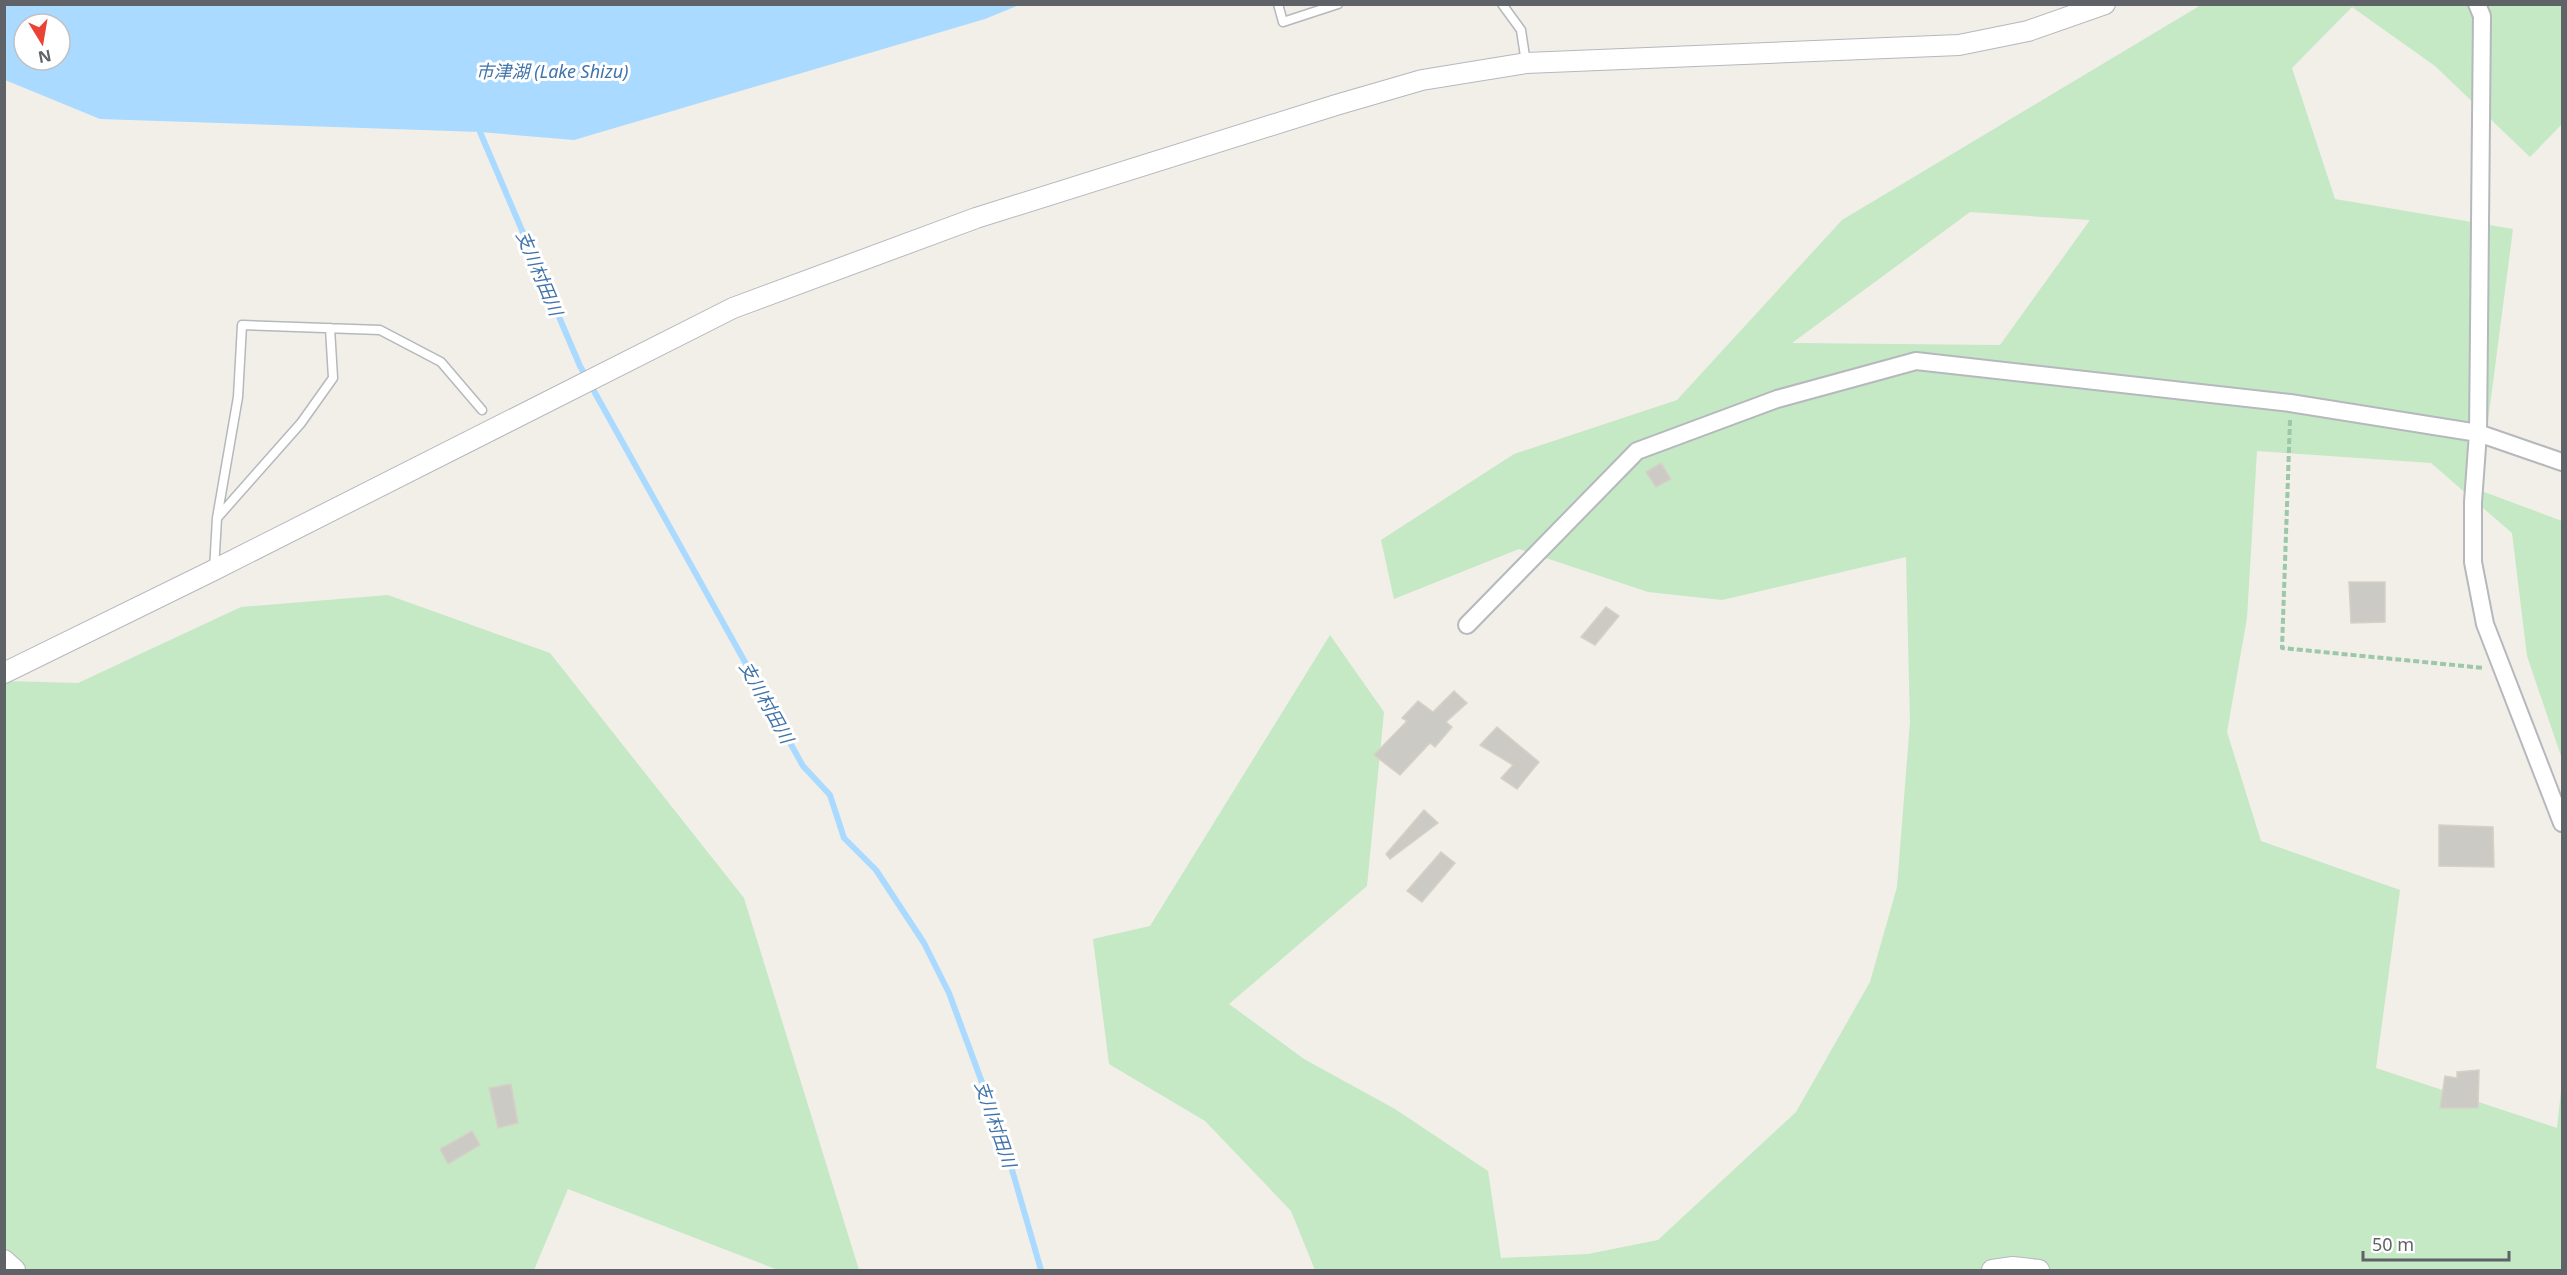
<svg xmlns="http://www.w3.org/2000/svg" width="2567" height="1275" viewBox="0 0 2567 1275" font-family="'Noto Sans','Noto Sans JP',sans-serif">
<rect width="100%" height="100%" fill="#f1efe8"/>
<path fill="#c5e8c5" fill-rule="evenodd" d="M 2201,5 L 2562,5 L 2562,124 L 2530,157 L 2435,66 L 2352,7 L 2292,68 L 2335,199 L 2513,229 L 2479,490 L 2562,521 L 2562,759 L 2527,656 L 2512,533 L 2431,463 L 2257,451 L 2247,618 L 2227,732 L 2261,841 L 2400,890 L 2376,1068 L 2557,1128 L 2562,1082 L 2562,1270 L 1315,1270 L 1291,1211 L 1205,1121 L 1109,1064 L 1093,939 L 1150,926 L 1330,635 L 1384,712 L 1367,886 L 1229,1004 L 1304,1059 L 1395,1109 L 1488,1171 L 1501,1258 L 1588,1254 L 1658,1240 L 1796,1112 L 1870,982 L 1897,887 L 1910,722 L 1906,557 L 1722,600 L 1648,592 L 1519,549 L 1394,599 L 1381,540 L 1514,454 L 1677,400 L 1842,220 ZM 1970,212 L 2090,220 L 2000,345 L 1792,343 Z
M 388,595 L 550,653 L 744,898 L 859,1270 L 778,1270 L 568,1189 L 534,1270 L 5,1270 L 5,681 L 78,683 L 241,607 Z"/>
<path fill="#aadaff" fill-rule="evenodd" d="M 4,5 L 5,4 L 1019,5 L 985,19 L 574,140 L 480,132 L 100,119 L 5,80 ZM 24,24 L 60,24 L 60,60 L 24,60 Z"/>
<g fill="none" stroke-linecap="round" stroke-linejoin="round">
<path stroke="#aadaff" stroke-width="6" d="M 480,132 L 580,366 L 803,766 L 830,795 L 844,838 L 876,870 L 924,943 L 949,993 L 1004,1142 L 1041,1270"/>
</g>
<path fill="#cccac5" stroke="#d6d1c6" stroke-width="1.5" d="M 1661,463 L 1671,479 L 1656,487 L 1646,472 Z
M 2349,582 L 2385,582 L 2385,622 L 2351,623 Z
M 1606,607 L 1619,616 L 1595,645 L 1581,637 Z
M 1454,691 L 1467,703 L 1446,722 L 1452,727 L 1435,747 L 1430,743 L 1400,775 L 1374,755 L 1407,721 L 1402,718 L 1418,701 L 1433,712 Z
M 1497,727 L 1539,762 L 1517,789 L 1501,778 L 1513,765 L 1480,745 Z
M 1424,810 L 1438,823 L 1390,859 L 1386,854 Z
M 2439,825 L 2493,827 L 2494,867 L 2439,866 Z
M 1441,852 L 1455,863 L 1422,902 L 1407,891 Z
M 2479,1070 L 2478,1108 L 2440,1108 L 2445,1076 L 2457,1078 L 2457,1072 Z
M 511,1084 L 518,1123 L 498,1128 L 489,1088 Z
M 472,1131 L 480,1145 L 448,1164 L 440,1149 Z"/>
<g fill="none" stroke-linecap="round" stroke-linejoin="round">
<g stroke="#b5b8bc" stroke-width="11">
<path id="service" d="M 1278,4 L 1283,22 L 1338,4
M 1502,4 L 1521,30 L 1526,63
M 217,518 L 301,423 L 333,378 L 330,328
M 214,570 L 217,518 L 238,397 L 242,325 L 380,330 L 441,362 L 482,410"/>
</g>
<g stroke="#b5b8bc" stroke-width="20">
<path id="minor" d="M 2477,4 L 2482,16 L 2478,433 L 2473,502 L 2473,562 L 2485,624 L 2562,823
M 1467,625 L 1637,451 L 1777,399 L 1916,361 L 2290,403 L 2478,433 L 2562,462"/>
</g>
<g stroke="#b5b8bc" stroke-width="22">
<path id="tertiary" d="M 4,673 L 214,570 L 733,308 L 976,218 L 1336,105 L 1422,80 L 1526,63 L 1959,45 L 2028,31 L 2105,4
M 4,1260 L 15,1270
M 1992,1270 L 2013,1267 L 2039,1270"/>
</g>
<path stroke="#9cc7a9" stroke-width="4" stroke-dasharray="6 3" stroke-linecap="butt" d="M 2290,420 L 2282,648 L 2484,668"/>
<use href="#service" stroke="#fff" stroke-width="8"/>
<use href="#minor" stroke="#fff" stroke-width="16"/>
<use href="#tertiary" stroke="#fff" stroke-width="20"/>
</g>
<g text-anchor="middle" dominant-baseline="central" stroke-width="6" stroke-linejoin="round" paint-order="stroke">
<g font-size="18" font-style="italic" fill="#4174aa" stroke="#fff">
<text x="552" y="71">市津湖 (Lake Shizu)</text>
<text transform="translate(540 273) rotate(67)">支川村田川</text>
<text transform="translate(767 702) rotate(61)">支川村田川</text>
<text transform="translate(996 1124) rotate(71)">支川村田川</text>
</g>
</g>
<rect width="2567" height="1275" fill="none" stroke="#5f6368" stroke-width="12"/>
<g transform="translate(42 42) rotate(169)"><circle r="28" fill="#ffffff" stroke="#bfc1c3" stroke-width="1.5"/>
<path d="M0-4.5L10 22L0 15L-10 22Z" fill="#ea4335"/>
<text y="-9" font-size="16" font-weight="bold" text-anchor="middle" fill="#5f6368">N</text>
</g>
<path d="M2363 1251v9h146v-9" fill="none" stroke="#5f6368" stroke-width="3"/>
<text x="2372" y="1251" font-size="18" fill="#5f6368" stroke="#ffffff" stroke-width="4.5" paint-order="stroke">50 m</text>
</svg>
